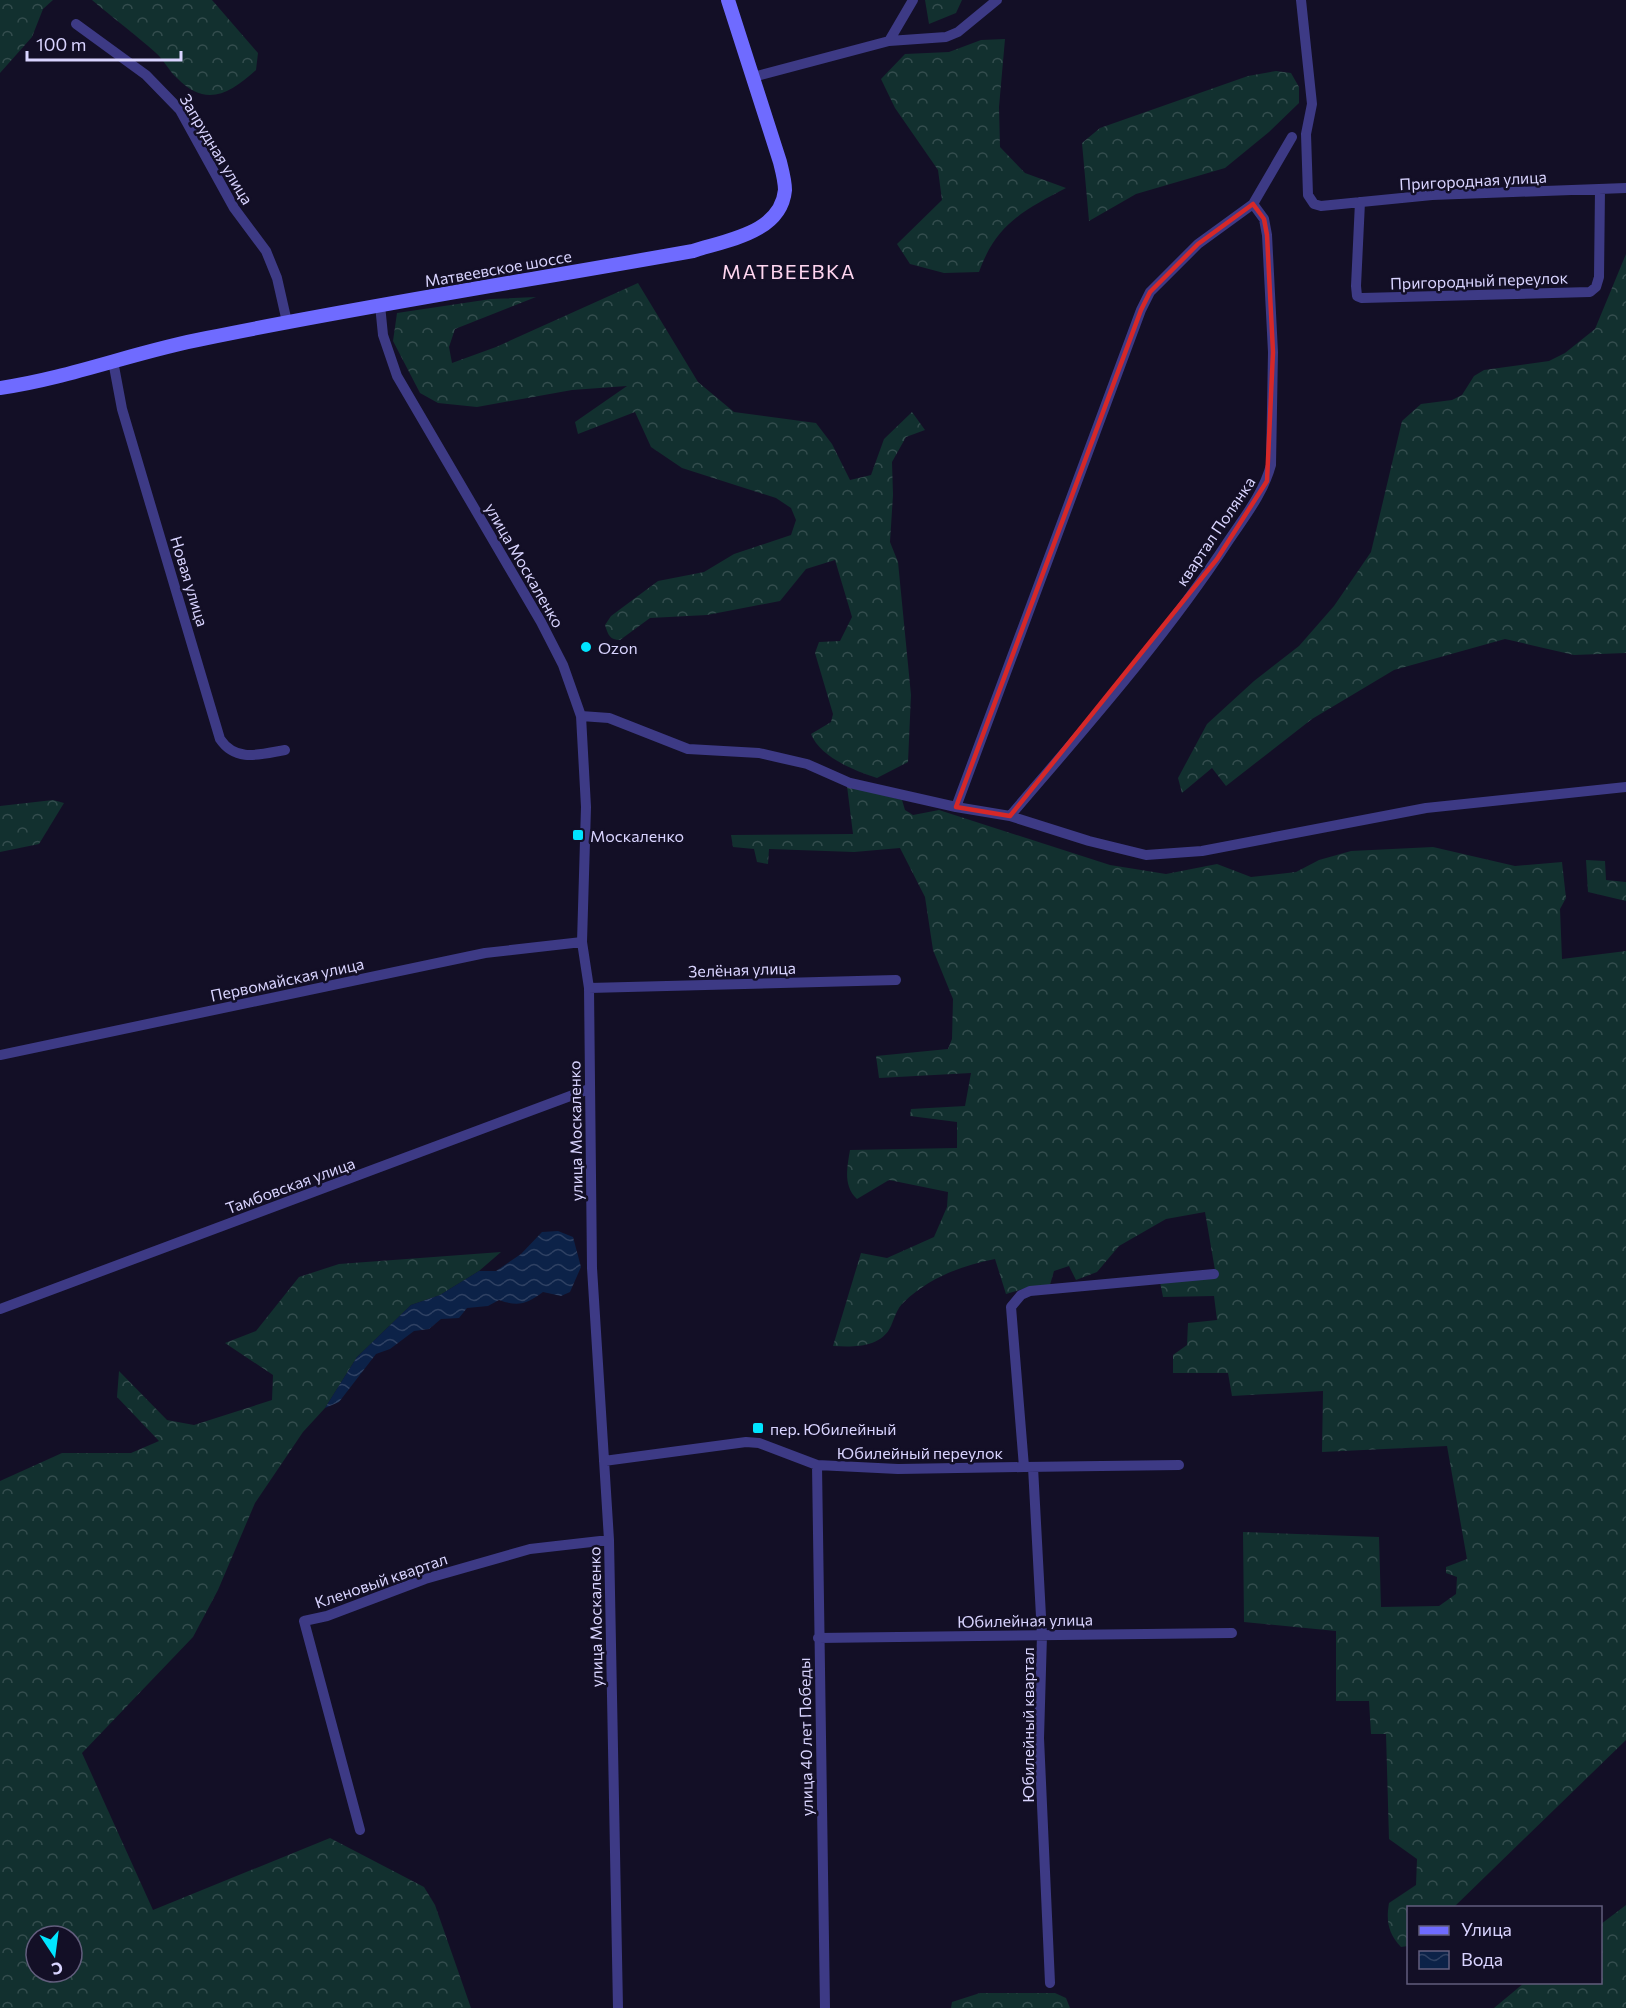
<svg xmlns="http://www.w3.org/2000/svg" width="1626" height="2008" viewBox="0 0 1626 2008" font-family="Commissioner,sans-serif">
<defs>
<pattern id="forest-crowns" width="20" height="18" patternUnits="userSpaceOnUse" patternTransform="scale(1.5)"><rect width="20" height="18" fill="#12302f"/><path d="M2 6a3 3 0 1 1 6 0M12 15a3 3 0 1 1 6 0" fill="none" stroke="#344d4e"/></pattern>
<pattern id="water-waves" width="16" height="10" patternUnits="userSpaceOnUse" patternTransform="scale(1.5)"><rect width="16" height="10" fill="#0c2248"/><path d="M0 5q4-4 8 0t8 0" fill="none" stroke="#2f4163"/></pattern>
</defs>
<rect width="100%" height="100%" fill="#130f26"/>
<path fill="url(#forest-crowns)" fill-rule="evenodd" d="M 0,0 L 53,0 L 43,9 L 32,37 L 0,73 Z
M 92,0 L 212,0 L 258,53 L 256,70 C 229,94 206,108 177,78 C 169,71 164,60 156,53 C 136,35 113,18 92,0 Z
M 925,0 L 962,0 L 956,13 L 929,24 Z
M 1005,39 L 999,107 L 1000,147 L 1025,173 L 1066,188 C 1024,210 996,224 979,272 L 944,273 L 910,264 L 897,244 L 942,200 L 938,170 L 895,108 L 881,79 L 905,54 L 949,52 L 981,40 Z
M 1276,71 L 1291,73 L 1299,87 L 1299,103 L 1269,132 L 1225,168 L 1136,194 L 1089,221 L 1082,143 L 1100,128 L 1248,76 Z
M 1626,254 L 1626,653 L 1574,655 L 1505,639 L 1394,670 L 1312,719 L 1226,786 L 1212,768 L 1182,793 L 1178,778 L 1207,724 L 1254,681 L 1299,646 L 1334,606 L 1371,552 L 1402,421 L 1421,404 L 1452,400 L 1462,395 L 1474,376 L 1484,370 L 1549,361 L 1565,353 L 1595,329 Z
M 638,283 L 698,382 L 734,412 L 816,423 L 832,444 L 850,480 L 871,475 L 884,439 L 912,412 L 925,430 L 906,437 L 892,462 L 893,495 L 890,542 L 898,562 L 911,695 L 908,762 L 877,778 C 855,771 820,757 811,734 L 831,722 L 833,714 L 815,653 L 819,642 L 840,641 L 852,617 L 835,560 L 806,569 L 780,601 L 707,615 L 650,618 L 620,640 C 610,640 608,635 605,625 L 611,616 L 658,581 L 704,572 L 734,554 L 791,535 L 796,520 L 791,508 L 776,498 L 682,468 L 651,447 L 635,412 L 578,434 L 575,422 L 627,386 L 572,390 L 477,407 L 438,403 L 420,393 L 393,341 L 397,313 L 491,299 L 536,297 L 455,329 L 449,347 L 452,363 L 496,347 Z
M 847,786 L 902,800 L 905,810 L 913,815 L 939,810 L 1110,865 L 1166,874 L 1217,864 L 1251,877 L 1296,872 L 1319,860 L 1351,851 L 1433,847 L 1515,866 L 1562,862 L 1566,898 L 1560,909 L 1562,959 L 1626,951 L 1626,1740 L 1454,1907 L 1408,1908 L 1408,1946 L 1401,1947 C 1388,1933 1386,1921 1389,1903 L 1416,1885 L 1417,1859 L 1389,1839 L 1386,1734 L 1371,1734 L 1369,1701 L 1336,1701 L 1336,1631 L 1244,1622 L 1243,1532 L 1379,1537 L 1381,1607 L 1439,1606 L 1456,1594 L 1457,1577 L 1446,1573 L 1446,1567 L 1467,1559 L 1447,1446 L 1322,1452 L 1323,1391 L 1232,1396 L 1228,1373 L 1173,1373 L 1173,1355 L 1187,1345 L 1188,1323 L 1217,1320 L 1214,1296 L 1163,1297 L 1160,1282 L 1216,1276 L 1205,1212 L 1166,1219 L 1119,1246 L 1097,1272 L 1076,1280 L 1069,1266 L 1054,1271 L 1050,1285 L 1030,1287 L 1006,1294 L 995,1259 C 961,1266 930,1277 904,1302 C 897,1308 894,1319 891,1326 C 881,1348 854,1347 833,1346 L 861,1253 L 887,1258 L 934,1237 L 947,1207 L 948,1192 L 889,1180 L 857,1199 C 843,1186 847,1168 850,1150 L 957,1148 L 957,1122 L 910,1116 L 911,1109 L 965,1106 L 971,1073 L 879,1078 L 876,1056 L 948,1049 L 952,1039 L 953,999 L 933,950 L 925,897 L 900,848 L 854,852 L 769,849 L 768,864 L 757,862 L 754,849 L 733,847 L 731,835 L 853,834 Z
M 53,800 L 64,803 L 39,844 L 0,852 L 0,806 Z
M 1586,860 L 1605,861 L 1606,880 L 1626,882 L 1626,901 L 1588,892 Z
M 501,1252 L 479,1271 L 440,1295 L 411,1305 L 357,1357 L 325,1408 L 303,1432 L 255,1503 L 218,1590 L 193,1637 L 82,1753 L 153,1910 L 330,1838 L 424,1887 L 435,1905 L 471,2008 L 0,2008 L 0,1481 L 62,1453 L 131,1453 L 159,1441 L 117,1397 L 119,1371 L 167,1420 L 194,1425 L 272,1400 L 273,1375 L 225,1343 L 256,1331 L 299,1277 L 339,1264 ZM 36,1936 L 72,1936 L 72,1972 L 36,1972 Z
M 1626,1905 L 1626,2008 L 1494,2008 L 1524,1983 L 1600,1982 L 1601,1924 Z
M 980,1993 L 1055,1993 L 1066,1998 L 1070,2008 L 951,2008 L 952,2002 Z"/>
<path fill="url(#water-waves)" d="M 558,1231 L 573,1237 L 581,1267 L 570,1292 L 561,1296 L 543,1292 C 527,1304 518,1307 499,1300 L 488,1306 L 467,1308 L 459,1318 L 441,1319 L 429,1329 L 414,1331 L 390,1349 L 376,1354 L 339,1402 L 325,1408 L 357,1357 L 411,1305 L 440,1295 L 479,1271 L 496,1271 L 521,1254 L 542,1232 Z"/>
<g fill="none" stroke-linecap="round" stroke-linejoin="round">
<path stroke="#3d3a85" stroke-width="10" d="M 1301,0 L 1312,104 L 1306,134 L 1308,195 L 1314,204 L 1321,206 L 1432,195 L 1626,188
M 76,24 L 146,75 L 180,110 L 234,208 L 266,251 L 277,278 L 287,322
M 889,41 L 913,0
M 753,77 L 889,41 L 946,37 L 958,32 L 997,0
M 1360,202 L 1356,286 L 1357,296 L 1362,298 L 1590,292 L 1596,287 L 1599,277 L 1600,189
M 380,305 L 383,335 L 397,376 L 541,622 L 563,665 L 581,716 L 586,807 L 582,942 L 589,988 L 592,1268 L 609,1540 L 618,2008
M 113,361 L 122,409 L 220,739 C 236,763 261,754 285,750
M 581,716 L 609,718 L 688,749 L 759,753 L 807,764 L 850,783 L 956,807 L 1010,816 L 1089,841 L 1146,855 L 1202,851 L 1426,808 L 1626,787
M 956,807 L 1141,310 L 1150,292 L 1198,244 L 1253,204 L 1292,137
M 1010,816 C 1086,727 1165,638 1229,540 C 1245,516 1263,494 1271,465 L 1273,352 L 1267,235 L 1264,219 L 1253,204
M 589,988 L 896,980
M 0,1055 L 485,953 L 582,942
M 0,1309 L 589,1089
M 604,1461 L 746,1442 L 759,1443 L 817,1465 L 898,1469 L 1024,1467
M 817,1465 L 825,2008
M 1179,1465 L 1024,1467 L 1011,1307 L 1021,1295 L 1030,1291 L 1214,1274
M 1033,1467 L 1042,1635 L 1039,1738 L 1050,1983
M 818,1638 L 1232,1633
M 360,1830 L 304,1621 L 327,1616 L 425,1579 L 530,1549 L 609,1540"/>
<path stroke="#6f6bff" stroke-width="14" d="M 0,388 C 70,378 137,351 207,338 C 368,305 531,280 693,251 C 727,240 781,233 785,190 C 785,181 782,170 780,162 L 728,0"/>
</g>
<path fill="none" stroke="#d62828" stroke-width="4.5" stroke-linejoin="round" d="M 1253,204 L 1264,219 L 1267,235 L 1273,352 L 1267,481 L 1217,559 L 1010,816 L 956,807 L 1141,310 L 1150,292 L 1198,244 Z"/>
<g fill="#00e5ff" stroke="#130f26" stroke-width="2">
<circle cx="586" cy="647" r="6"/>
<rect x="572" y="829" width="12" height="12" rx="3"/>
<rect x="752" y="1422" width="12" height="12" rx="3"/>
</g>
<g text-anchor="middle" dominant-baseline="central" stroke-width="5" stroke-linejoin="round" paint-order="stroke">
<g font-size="16" fill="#d9d4ff" stroke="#130f26">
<text transform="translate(217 149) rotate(59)">Запрудная улица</text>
<text transform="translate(1473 180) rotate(-3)">Пригородная улица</text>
<text transform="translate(498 268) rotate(-10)">Матвеевское шоссе</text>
<text transform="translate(1479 280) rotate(-2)">Пригородный переулок</text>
<text transform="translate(1215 531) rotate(-56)">квартал Полянка</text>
<text transform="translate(525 565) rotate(60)">улица Москаленко</text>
<text transform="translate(190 581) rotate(73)">Новая улица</text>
<text transform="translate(742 969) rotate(-2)">Зелёная улица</text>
<text transform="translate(287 979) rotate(-12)">Первомайская улица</text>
<text transform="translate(575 1131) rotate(-91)">улица Москаленко</text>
<text transform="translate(290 1185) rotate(-20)">Тамбовская улица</text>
<text x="920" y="1452">Юбилейный переулок</text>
<text transform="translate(381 1580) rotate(-19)">Кленовый квартал</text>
<text transform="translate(595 1617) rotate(-91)">улица Москаленко</text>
<text transform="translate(1025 1620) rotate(-1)">Юбилейная улица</text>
<text transform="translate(1027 1725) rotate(-90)">Юбилейный квартал</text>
<text transform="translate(805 1737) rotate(-91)">улица 40 лет Победы</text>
</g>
<g font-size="16" fill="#d9d4ff" stroke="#130f26" text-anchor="start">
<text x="598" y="647">Ozon</text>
<text x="590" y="835">Москаленко</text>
<text x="770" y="1428">пер. Юбилейный</text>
</g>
<g font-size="20" letter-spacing="1.5" fill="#ffd6f0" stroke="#130f26">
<text x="789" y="271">МАТВЕЕВКА</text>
</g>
</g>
<rect x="1407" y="1906" width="195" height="78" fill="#130f26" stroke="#625e7d" stroke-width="1.5"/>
<rect x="1419" y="1926" width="30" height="9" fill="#6f6bff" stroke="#625e7d" stroke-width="1.5"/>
<text x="1461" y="1936" font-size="18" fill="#d9d4ff">Улица</text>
<rect x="1419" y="1951" width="30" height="18" fill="url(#water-waves)" stroke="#625e7d" stroke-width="1.5"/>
<text x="1461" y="1966" font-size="18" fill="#d9d4ff">Вода</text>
<g transform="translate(54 1954) rotate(167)"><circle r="28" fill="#130f26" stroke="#625e7d" stroke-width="1.5"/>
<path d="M0-4.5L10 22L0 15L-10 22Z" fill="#00e5ff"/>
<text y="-9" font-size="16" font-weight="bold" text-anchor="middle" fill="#d9d4ff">С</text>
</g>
<path d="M27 51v9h154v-9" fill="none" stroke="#d9d4ff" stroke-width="3"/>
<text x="36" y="51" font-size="18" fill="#d9d4ff" stroke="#130f26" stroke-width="4.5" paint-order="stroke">100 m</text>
</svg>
